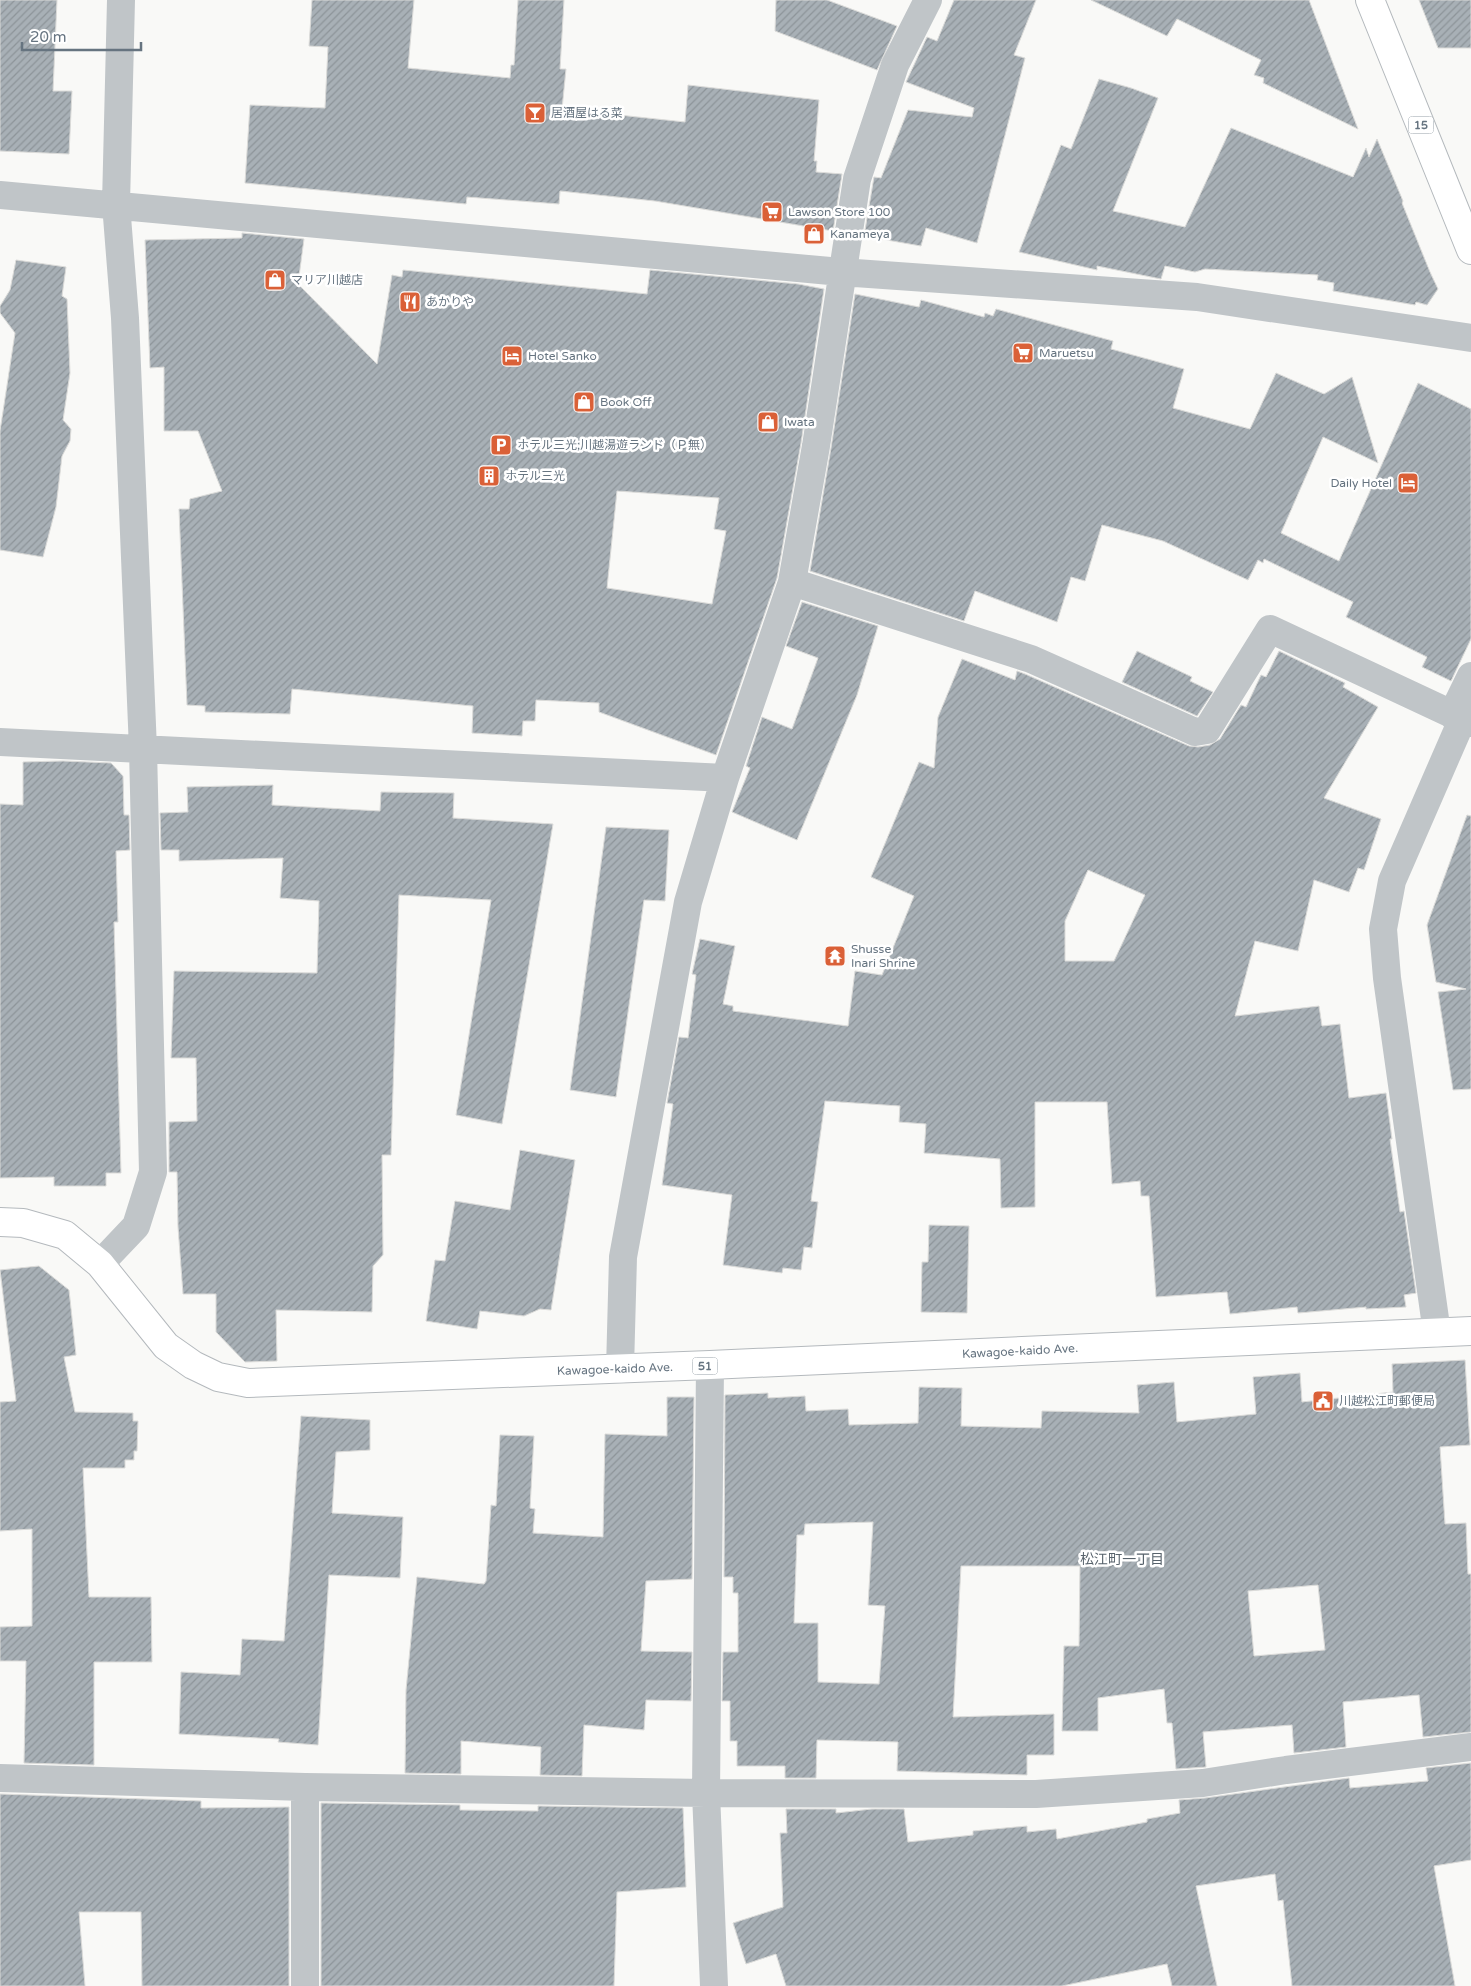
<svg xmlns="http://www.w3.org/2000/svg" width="1471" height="1986" viewBox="0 0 1471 1986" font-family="'Varela Round','Noto Sans JP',sans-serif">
<defs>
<pattern id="building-hatch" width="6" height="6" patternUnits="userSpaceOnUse" patternTransform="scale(1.25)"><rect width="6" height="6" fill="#a8b0b6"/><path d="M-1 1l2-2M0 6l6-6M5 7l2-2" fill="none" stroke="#8d9499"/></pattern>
</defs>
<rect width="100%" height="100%" fill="#f9f9f7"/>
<path fill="url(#building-hatch)" stroke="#dbdbd9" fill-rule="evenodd" d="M 0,0 L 57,0 L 53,91 L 72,91 L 69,154 L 0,151 Z
M 312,0 L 414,0 L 408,68 L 510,78 L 511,65 L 514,65 L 518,0 L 564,0 L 560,69 L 566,69 L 562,109 L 685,122 L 688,85 L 819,100 L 814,161 L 817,161 L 816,172 L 842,174 L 833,231 L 655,201 L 560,191 L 559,204 L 467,197 L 466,204 L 245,183 L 250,105 L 325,108 L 328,47 L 309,46 Z
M 776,0 L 827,0 L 897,26 L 877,70 L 775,31 Z
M 954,0 L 1036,0 L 1014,55 L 1025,58 L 977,243 L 926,228 L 921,246 L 864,236 L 874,177 L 881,178 L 908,110 L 972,117 L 974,108 L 906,82 L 927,37 L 937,41 Z
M 1091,0 L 1309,0 L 1358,129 L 1263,83 L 1264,78 L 1254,75 L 1261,60 L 1177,19 L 1167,36 Z
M 1419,0 L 1471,0 L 1471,48 L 1438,48 Z
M 1099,79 L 1131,88 L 1158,98 L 1113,211 L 1185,227 L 1231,128 L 1353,177 L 1366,148 L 1369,157 L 1377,139 L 1403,201 L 1402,203 L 1430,272 L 1438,289 L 1427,305 L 1416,302 L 1415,305 L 1333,291 L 1334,283 L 1317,280 L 1318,275 L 1205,269 L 1195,272 L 1165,266 L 1161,279 L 1156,278 L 1097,266 L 1097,270 L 1019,252 L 1061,145 L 1071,149 Z
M 242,233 L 304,239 L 298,284 L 377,364 L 392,275 L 402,277 L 403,270 L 647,294 L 650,270 L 798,284 L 824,289 L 801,443 L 777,578 L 716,755 L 599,712 L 599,703 L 536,700 L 535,721 L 523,721 L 522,736 L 472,733 L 473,706 L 292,689 L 290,714 L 205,712 L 205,706 L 187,705 L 179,509 L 189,509 L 190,499 L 222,491 L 198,431 L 164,431 L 164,367 L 150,368 L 145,240 L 242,238 ZM 617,491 L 719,498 L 714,529 L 726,531 L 712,604 L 607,588 Z
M 16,260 L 66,267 L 62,296 L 67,299 L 70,373 L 63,420 L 71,429 L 70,441 L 62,456 L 56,507 L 43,557 L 0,550 L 0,431 L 15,333 L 0,313 L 0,306 L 10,290 Z
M 855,294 L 919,307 L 921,300 L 984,317 L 985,313 L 993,316 L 996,309 L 1113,341 L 1111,349 L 1184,369 L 1173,408 L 1250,429 L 1276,373 L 1324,394 L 1352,377 L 1378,463 L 1323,437 L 1281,533 L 1339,561 L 1418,383 L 1471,409 L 1471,639 L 1451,681 L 1422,667 L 1427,657 L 1346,617 L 1353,602 L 1264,559 L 1263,563 L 1258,560 L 1248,580 L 1163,541 L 1102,525 L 1085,581 L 1071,577 L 1057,622 L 975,591 L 964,621 L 810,571 L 831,448 Z
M 802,602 L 878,626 L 857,695 L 797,840 L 732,812 L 750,768 L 746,766 L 762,717 L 792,729 L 818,658 L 786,646 Z
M 1137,651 L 1192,677 L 1190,681 L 1213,692 L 1197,716 L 1122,682 Z
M 1279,651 L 1345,683 L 1343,687 L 1378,707 L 1324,798 L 1381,819 L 1364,870 L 1358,868 L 1349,892 L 1314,880 L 1298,951 L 1255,941 L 1235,1016 L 1319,1006 L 1322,1026 L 1340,1024 L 1349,1098 L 1386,1093 L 1392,1139 L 1390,1139 L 1400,1212 L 1404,1211 L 1416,1293 L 1404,1295 L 1406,1307 L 1366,1309 L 1366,1307 L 1298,1313 L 1297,1307 L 1230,1314 L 1227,1292 L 1156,1297 L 1149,1196 L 1141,1196 L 1140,1181 L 1112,1184 L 1107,1102 L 1035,1102 L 1035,1207 L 1001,1208 L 1000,1159 L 924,1153 L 926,1124 L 899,1122 L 900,1106 L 825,1101 L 811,1201 L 818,1202 L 812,1248 L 804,1247 L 801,1270 L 783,1268 L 782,1273 L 723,1265 L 732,1195 L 662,1185 L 673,1104 L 667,1103 L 679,1037 L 688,1038 L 696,975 L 692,974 L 700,939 L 735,946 L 723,1004 L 733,1006 L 733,1011 L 848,1026 L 855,971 L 882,975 L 914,896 L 871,877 L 919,762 L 934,768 L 938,717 L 962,659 L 1015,680 L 1017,671 L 1025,674 L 1189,746 L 1198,747 L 1210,745 L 1220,739 L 1241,705 L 1246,707 L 1261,675 L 1266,677 ZM 1088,870 L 1145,895 L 1114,961 L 1065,961 L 1065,921 Z
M 63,761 L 111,763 L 123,776 L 124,815 L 129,815 L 130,850 L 116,851 L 118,922 L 114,922 L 121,1173 L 106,1173 L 106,1186 L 54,1186 L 54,1177 L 0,1178 L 0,804 L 23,805 L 23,762 Z
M 273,785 L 272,805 L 380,811 L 381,792 L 454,793 L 453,818 L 553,824 L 502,1124 L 456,1115 L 491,900 L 399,895 L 391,1155 L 382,1155 L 383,1255 L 373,1266 L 372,1312 L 276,1310 L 277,1361 L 245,1362 L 216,1332 L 216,1294 L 183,1294 L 178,1227 L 177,1172 L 169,1172 L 169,1122 L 197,1121 L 196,1058 L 171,1058 L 174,971 L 317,973 L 319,901 L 280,898 L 283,858 L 179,861 L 179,850 L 161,850 L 160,813 L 188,812 L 187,787 Z
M 1467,815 L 1471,816 L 1471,1089 L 1453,1090 L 1438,992 L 1466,989 L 1436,982 L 1427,925 Z
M 606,827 L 669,830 L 665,901 L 644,900 L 616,1097 L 570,1090 Z
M 520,1150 L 575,1160 L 551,1310 L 540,1309 L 524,1316 L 480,1311 L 477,1329 L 426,1321 L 435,1260 L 445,1261 L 455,1201 L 510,1210 Z
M 929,1225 L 969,1226 L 967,1313 L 921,1312 L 922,1262 L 928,1262 Z
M 39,1266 L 69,1290 L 76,1355 L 64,1357 L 75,1412 L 133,1413 L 133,1421 L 138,1421 L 137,1451 L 134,1451 L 134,1460 L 125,1460 L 125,1468 L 83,1468 L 89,1597 L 151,1597 L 152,1662 L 94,1662 L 94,1765 L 24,1763 L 26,1661 L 0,1661 L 0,1627 L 32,1626 L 32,1529 L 0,1531 L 0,1402 L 16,1401 L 0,1270 Z
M 1465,1360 L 1470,1445 L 1440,1447 L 1445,1524 L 1466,1523 L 1468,1574 L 1471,1574 L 1471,1732 L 1423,1737 L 1419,1695 L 1343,1702 L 1346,1747 L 1294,1753 L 1292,1725 L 1203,1732 L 1206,1767 L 1176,1769 L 1172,1723 L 1167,1723 L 1164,1689 L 1098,1698 L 1098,1731 L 1062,1731 L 1064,1646 L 1079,1646 L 1080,1566 L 961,1566 L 953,1717 L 1054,1714 L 1054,1755 L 1027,1755 L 1027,1775 L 897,1771 L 898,1742 L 817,1740 L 816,1778 L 785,1778 L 785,1766 L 737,1766 L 737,1741 L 730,1741 L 730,1701 L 722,1701 L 723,1652 L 738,1652 L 738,1593 L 733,1593 L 733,1577 L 724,1577 L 725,1395 L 768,1393 L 768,1398 L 805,1396 L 806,1411 L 848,1409 L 849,1425 L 918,1423 L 919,1387 L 962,1388 L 961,1426 L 1041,1428 L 1042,1411 L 1139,1413 L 1137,1385 L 1174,1382 L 1177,1422 L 1256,1414 L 1253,1377 L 1300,1373 L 1302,1402 L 1393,1392 L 1392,1364 ZM 873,1522 L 868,1605 L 885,1606 L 879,1684 L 818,1682 L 818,1623 L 794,1623 L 797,1535 L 804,1535 L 805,1524 ZM 1318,1585 L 1325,1650 L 1254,1656 L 1248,1591 Z
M 667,1397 L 694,1397 L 692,1579 L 646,1581 L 641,1651 L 692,1652 L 691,1701 L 646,1700 L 644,1730 L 584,1725 L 582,1776 L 540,1775 L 541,1747 L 461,1741 L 461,1774 L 405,1773 L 406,1690 L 417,1577 L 484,1584 L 486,1581 L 491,1505 L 496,1506 L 500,1435 L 534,1436 L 530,1508 L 535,1509 L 533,1533 L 603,1537 L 605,1434 L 667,1436 Z
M 301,1416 L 370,1420 L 370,1450 L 336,1452 L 332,1513 L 403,1517 L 400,1578 L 329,1575 L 318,1745 L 278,1742 L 279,1739 L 179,1734 L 181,1672 L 240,1675 L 242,1639 L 284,1641 Z
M 1471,1763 L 1471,1860 L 1434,1866 L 1455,1986 L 1292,1986 L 1283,1900 L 1278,1901 L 1275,1874 L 1196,1886 L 1217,1986 L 1172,1986 L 1167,1964 L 1062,1986 L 786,1986 L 776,1954 L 746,1964 L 733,1923 L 783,1907 L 780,1833 L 787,1833 L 786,1809 L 836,1809 L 836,1813 L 872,1809 L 904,1809 L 908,1842 L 973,1835 L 973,1831 L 1027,1826 L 1027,1832 L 1056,1829 L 1057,1839 L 1147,1822 L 1147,1819 L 1180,1813 L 1179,1800 L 1205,1798 L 1349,1778 L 1350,1788 L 1428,1781 L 1426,1768 Z
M 0,1794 L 201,1801 L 201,1808 L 289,1807 L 289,1986 L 142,1986 L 141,1912 L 79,1912 L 85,1986 L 0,1986 Z
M 321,1803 L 460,1805 L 460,1810 L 538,1811 L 538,1806 L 683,1808 L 686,1887 L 617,1892 L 614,1986 L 321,1986 Z"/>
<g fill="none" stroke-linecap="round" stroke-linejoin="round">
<g stroke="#b4b9bd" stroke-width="30">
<path id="primary" d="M 1370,0 L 1471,250
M 0,1222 L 23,1223 L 65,1235 L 100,1264 L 166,1346 L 193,1365 L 218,1377 L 248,1383 L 710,1365 L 1471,1331"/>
</g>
<path stroke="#c0c5c8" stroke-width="28" d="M 0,195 L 841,272 L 1197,297 L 1471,338
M 792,582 L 1031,659 L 1195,732 L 1207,730 L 1270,629 L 1471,723
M 1452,715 L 1471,676
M 0,742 L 725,778
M 100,1264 L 136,1226 L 153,1172 L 143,749 L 125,318 L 116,204 L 121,0
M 1437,1333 L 1387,978 L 1383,929 L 1392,881 L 1462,720
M 710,1365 L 706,1793 L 714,1986
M 620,1369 L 623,1257 L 688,902 L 725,778 L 792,582 L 816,446 L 857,179 L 895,65 L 928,0
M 0,1778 L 305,1787 L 706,1793 L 1036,1794 L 1203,1783 L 1286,1770 L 1471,1747
M 305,1787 L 305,1986"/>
<use href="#primary" stroke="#fff" stroke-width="28"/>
</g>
<defs>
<g id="bar-square" transform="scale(1.125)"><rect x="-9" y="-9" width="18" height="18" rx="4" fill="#da6037" stroke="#fff"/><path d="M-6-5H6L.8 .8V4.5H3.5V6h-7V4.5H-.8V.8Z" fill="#fff"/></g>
<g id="supermarket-square" transform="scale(1.125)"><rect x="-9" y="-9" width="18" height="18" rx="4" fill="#da6037" stroke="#fff"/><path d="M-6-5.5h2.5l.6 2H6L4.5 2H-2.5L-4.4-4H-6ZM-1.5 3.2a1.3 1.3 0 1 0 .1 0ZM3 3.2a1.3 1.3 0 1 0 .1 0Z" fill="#fff"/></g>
<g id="shop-square" transform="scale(1.125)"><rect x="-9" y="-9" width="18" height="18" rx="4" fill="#da6037" stroke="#fff"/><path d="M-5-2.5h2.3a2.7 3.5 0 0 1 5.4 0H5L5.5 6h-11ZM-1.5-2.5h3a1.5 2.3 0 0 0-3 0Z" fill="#fff"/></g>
<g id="restaurant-square" transform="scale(1.125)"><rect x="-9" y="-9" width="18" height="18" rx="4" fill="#da6037" stroke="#fff"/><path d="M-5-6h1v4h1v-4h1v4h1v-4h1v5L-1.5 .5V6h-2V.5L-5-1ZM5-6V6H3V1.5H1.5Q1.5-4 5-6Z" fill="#fff"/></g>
<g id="hotel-square" transform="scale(1.125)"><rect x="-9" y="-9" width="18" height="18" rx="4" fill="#da6037" stroke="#fff"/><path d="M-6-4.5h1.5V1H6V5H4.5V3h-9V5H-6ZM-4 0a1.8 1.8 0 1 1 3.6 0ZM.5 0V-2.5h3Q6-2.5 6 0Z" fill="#fff"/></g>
<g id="parking-square" transform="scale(1.125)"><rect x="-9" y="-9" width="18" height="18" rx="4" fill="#da6037" stroke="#fff"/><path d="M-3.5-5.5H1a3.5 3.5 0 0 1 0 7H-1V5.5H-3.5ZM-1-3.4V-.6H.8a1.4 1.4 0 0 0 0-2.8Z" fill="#fff"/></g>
<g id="building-square" transform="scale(1.125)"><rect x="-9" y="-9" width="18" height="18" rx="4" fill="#da6037" stroke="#fff"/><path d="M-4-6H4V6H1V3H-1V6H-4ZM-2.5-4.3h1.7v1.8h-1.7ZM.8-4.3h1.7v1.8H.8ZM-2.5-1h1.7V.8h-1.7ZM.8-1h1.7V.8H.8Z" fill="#fff"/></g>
<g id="temple-square" transform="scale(1.125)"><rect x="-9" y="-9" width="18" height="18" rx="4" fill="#da6037" stroke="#fff"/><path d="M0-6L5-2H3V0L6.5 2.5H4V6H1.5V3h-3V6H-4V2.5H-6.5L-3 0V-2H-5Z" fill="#fff"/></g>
<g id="civic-square" transform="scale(1.125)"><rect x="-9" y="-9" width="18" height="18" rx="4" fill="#da6037" stroke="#fff"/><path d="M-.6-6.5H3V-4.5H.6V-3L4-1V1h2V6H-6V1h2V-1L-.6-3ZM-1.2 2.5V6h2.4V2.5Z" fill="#fff"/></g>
</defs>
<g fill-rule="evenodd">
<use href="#bar-square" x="535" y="113"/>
<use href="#supermarket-square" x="772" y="212"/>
<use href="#shop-square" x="814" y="234"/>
<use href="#shop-square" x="275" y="280"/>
<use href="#restaurant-square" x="410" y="302"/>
<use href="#supermarket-square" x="1023" y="353"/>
<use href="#hotel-square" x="512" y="356"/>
<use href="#shop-square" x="584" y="402"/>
<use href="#shop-square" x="768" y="422"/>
<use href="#parking-square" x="501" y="445"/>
<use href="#building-square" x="489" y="476"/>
<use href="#hotel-square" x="1408" y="483"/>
<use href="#temple-square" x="835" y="956"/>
<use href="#civic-square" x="1323" y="1401"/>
</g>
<g text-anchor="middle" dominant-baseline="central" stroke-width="5" stroke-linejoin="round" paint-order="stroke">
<g fill="#fff" stroke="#949ea6" stroke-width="1">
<rect x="1408.5" y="116.5" width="25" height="17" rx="4"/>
<rect x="692.5" y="1357.5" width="25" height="17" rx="4"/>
</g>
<g font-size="11" font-weight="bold" fill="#667480">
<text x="1421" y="125">15</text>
<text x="705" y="1366">51</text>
</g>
<g font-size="12" fill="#667480" stroke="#fff" text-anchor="start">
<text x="551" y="113">居酒屋はる菜</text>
<text x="788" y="212">Lawson Store 100</text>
<text x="830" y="234">Kanameya</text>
<text x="291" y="280">マリア川越店</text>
<text x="426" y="302">あかりや</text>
<text x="1039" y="353">Maruetsu</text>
<text x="528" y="356">Hotel Sanko</text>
<text x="600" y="402">Book Off</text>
<text x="784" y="422">Iwata</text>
<text x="517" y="445">ホテル三光;川越湯遊ランド（Ｐ無）</text>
<text x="505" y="476">ホテル三光</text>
<text x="1392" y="483" text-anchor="end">Daily Hotel</text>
<text x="851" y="949">Shusse<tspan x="851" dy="14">Inari Shrine</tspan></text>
<text x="1339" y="1401">川越松江町郵便局</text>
</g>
<g font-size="12" fill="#667480" stroke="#fff">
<text transform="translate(1020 1351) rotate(-3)">Kawagoe-kaido Ave.</text>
<text transform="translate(615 1369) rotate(-2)">Kawagoe-kaido Ave.</text>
</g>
<g font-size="14" fill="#58636c" stroke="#fff">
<text x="1122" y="1559">松江町一丁目</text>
</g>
</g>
<path d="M22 42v8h119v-8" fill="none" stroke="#667480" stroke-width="2.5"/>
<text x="30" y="42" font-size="15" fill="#667480" stroke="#ffffff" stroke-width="4" paint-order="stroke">20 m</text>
</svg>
